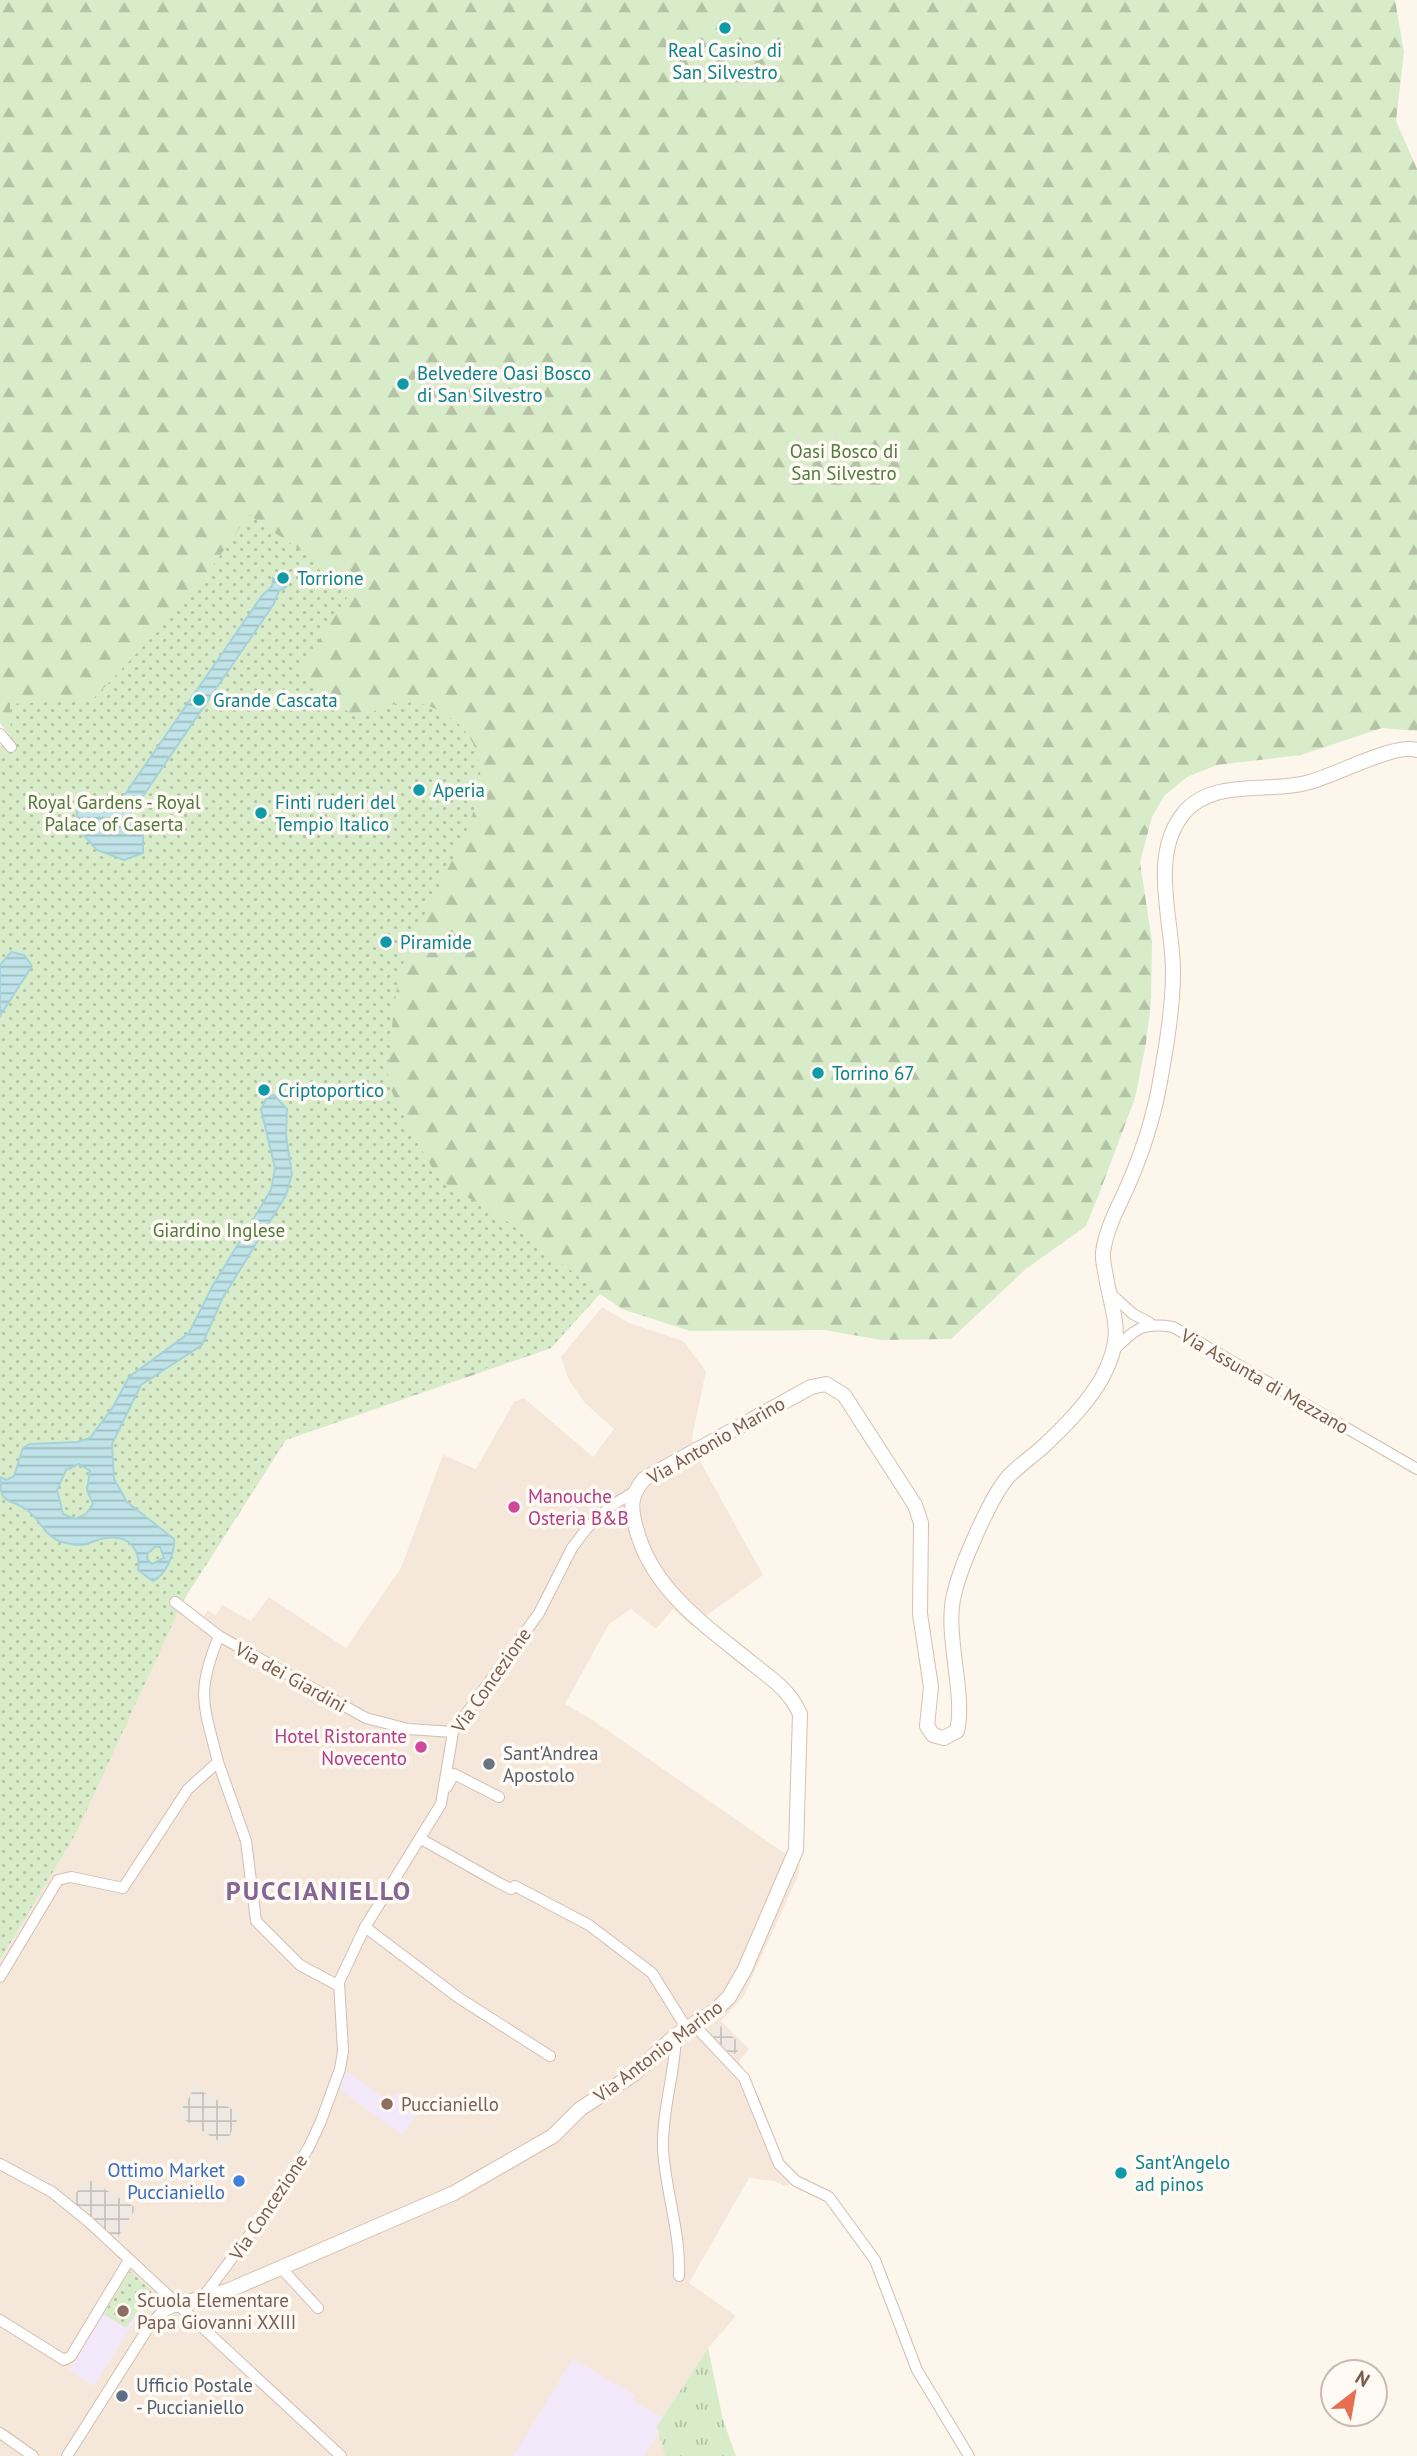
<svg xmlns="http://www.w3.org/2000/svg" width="1417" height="2456" viewBox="0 0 1417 2456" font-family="'PT Sans',sans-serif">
<defs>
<pattern id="industrial-grid" width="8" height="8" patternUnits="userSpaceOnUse" patternTransform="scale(1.75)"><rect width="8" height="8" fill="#efe9e4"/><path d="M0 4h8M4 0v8" fill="none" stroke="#c7c0bb"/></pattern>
<pattern id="grass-tufts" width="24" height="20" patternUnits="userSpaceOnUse" patternTransform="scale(1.75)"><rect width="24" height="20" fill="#d8ecc9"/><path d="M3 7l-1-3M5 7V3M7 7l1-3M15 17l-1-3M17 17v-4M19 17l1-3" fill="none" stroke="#b4c2a5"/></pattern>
<pattern id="forest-firs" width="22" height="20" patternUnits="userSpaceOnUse" patternTransform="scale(1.75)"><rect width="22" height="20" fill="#d8ecc9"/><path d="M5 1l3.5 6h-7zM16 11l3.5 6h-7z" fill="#b4c2a5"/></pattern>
<pattern id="park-dots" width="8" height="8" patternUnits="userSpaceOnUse" patternTransform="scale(1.75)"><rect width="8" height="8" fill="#d8ecc9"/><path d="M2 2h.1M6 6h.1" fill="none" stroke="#b4c2a5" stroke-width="1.8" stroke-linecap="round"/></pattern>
<pattern id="water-rules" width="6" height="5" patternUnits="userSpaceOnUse" patternTransform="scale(1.75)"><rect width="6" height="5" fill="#bfe3e8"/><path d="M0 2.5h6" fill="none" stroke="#a0bbbe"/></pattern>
</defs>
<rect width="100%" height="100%" fill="#fdf6ec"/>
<path fill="#f5e8da" d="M 602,1307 L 629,1323 L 683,1341 L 706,1371 L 692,1438 L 700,1461 L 763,1575 L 692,1626 L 673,1609 L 656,1629 L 631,1609 L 609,1624 L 565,1704 L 594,1721 L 800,1864 L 798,1876 L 743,1997 L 721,2021 L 749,2049 L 739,2061 L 760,2099 L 780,2156 L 798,2175 L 791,2184 L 784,2186 L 775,2181 L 749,2178 L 689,2283 L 736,2316 L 708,2348 L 658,2426 L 665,2456 L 0,2456 L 0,1960 L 76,1833 L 183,1601 L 203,1617 L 208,1610 L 216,1615 L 222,1605 L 251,1621 L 269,1597 L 346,1648 L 401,1568 L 443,1455 L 476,1469 L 514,1402 L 524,1398 L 593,1457 L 614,1429 L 585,1403 L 569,1380 L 561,1357 Z"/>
<path fill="url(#industrial-grid)" d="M 717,2023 L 743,2046 L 732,2056 L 709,2032 Z
M 195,2087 L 240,2114 L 225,2145 L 178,2116 Z
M 86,2178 L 136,2208 L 113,2245 L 68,2205 Z"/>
<path fill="#f3e8fa" d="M 348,2072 L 384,2098 L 388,2094 L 393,2097 L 398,2092 L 421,2109 L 402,2135 L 340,2090 L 343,2085 L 340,2082 Z
M 130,2271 L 153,2292 L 94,2386 L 69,2371 Z
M 573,2359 L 635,2395 L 632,2400 L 663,2418 L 657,2426 L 659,2432 L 644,2456 L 513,2456 Z"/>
<path fill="url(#grass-tufts)" d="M 708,2348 L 723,2420 L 736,2456 L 665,2456 L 657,2426 Z"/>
<path fill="url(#forest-firs)" d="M 0,0 L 1395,0 L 1404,52 L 1396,121 L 1417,169 L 1417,731 L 1382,728 L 1301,755 L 1217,765 L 1187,777 L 1164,796 L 1152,817 L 1140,862 L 1152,941 L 1151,1002 L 1146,1043 L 1135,1098 L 1099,1194 L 1086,1226 L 1026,1269 L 951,1339 L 882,1340 L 824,1330 L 690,1331 L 622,1309 L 600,1294 L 551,1348 L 286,1440 L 183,1601 L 76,1833 L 0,1960 L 0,1492 L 125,795 L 11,737 L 0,723 Z"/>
<path fill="url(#park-dots)" d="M 249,515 L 354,587 L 297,673 L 359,720 C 384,703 411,696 438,710 C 513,751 471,824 442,880 C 426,911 409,943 399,977 C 396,988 386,1072 388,1082 C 390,1092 430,1166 437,1175 C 450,1191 478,1201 495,1213 C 531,1238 565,1267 600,1293 L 551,1348 L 474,1372 L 285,1440 L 183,1601 L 76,1833 L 0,1960 L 0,746 L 11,737 L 10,704 L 92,700 L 189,599 Z
M 130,2271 L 152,2291 L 126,2328 L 104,2314 Z"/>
<path fill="url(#water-rules)" stroke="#a5d3da" stroke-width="2" fill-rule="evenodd" d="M 273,578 L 286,587 L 279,591 L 273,605 L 130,815 L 143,832 L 143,853 L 124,860 L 97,850 L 77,828 L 77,808 L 96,800 L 117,806 L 261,597 L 272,586 Z
M 11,952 L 24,955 L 32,966 L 0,1016 L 0,965 Z
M 274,1095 L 287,1109 L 286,1136 L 292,1174 L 286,1195 L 222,1299 L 202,1345 L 141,1385 L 112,1444 L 114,1479 L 127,1502 L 174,1539 C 175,1553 166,1575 153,1581 L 138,1570 C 141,1550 129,1535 107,1538 C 98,1538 89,1545 80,1545 C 75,1545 64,1543 59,1541 C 45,1535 39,1519 27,1510 C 9,1497 0,1507 0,1477 L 7,1480 L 14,1476 L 23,1448 L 30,1444 L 77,1442 L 90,1438 L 113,1407 L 129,1377 L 189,1333 L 212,1287 L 271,1190 L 275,1168 L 261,1109 L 267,1097 ZM 79,1464 L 90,1471 L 87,1490 L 93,1504 L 86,1514 L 75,1519 L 63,1514 L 57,1490 L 66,1470 ZM 155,1547 L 160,1547 L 164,1558 L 152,1564 L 147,1559 L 148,1553 Z"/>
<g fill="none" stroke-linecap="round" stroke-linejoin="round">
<g stroke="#d1beb0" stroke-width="12">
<path id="street" d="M 0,734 L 11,747
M 1111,1294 L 1133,1314 L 1150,1323
M 1114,1350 C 1135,1329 1142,1322 1173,1327 L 1417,1469
M 175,1602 L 219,1636
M 218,1762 L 246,1841 L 256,1921 L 300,1965 L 339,1986
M 447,1787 L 454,1774 L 499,1797
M 421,1839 L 499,1883 L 511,1889 L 515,1886 L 589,1925 L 652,1973 L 687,2029
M 365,1927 L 459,1998 L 550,2056
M 0,1977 L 58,1880 L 71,1877 L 123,1888 L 188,1789 L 218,1762 C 204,1705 195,1694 219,1636 L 366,1718 L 408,1729 L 453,1732
M 695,2026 L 744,2078 L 779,2164 L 796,2181 L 829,2197 L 875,2260 L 917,2370 L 969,2456
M 676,2035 C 675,2074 662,2109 663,2148 C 665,2190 681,2233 679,2276
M 0,2164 L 52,2192 L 89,2222 L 341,2456
M 281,2268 L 318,2308
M 203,2297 L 275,2201 L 309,2147 L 321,2121 L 340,2069 L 343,2051 L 339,1982 L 365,1927 L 441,1804 L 453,1732 L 539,1613 L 572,1548 L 587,1528 L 611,1506 L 634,1492
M 0,2320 L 64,2360 L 71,2356 L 129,2260
M 0,2433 L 33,2456
M 67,2456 L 150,2325 L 160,2314 L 177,2305"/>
</g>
<g stroke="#d6c0b0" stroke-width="16">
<path id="secondary" d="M 177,2305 L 227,2291 L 454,2193 L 553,2136 L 580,2109 L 634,2074 L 676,2035 L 716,2010 L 729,1997 L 744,1971 L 796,1850 L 800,1714 C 790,1691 772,1679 753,1664 C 705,1625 652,1590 636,1528 C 630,1507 630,1496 644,1479 L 811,1387 L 826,1384 L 844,1395 L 915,1505 L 921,1523 L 920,1614 L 931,1687 L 927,1726 L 933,1735 L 944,1738 L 957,1731 C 966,1695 944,1633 954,1595 C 960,1567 990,1498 1008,1477 C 1021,1463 1038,1453 1050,1440 C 1068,1423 1090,1399 1102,1378 C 1125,1334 1114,1321 1106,1277 C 1105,1269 1102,1260 1103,1252 C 1107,1226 1119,1206 1129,1183 C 1144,1148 1155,1113 1161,1076 C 1167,1042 1173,1006 1173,971 C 1173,921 1149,857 1183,814 C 1211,778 1268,793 1306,783 C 1333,777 1396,742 1417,750"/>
</g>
<use href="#street" stroke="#fff" stroke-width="10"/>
<use href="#secondary" stroke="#fff" stroke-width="14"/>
</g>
<g fill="#0f9aa8" stroke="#fffaf3" stroke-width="2.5">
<circle cx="725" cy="28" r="7"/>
<circle cx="403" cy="384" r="7"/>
<circle cx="283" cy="578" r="7"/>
<circle cx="199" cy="700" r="7"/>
<circle cx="419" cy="790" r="7"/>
<circle cx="261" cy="813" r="7"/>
<circle cx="386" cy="942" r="7"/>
<circle cx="818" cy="1073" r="7"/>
<circle cx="264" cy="1090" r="7"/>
<circle cx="1121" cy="2173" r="7"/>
</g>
<g fill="#d1479c" stroke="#fffaf3" stroke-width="2.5">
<circle cx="514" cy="1507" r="7"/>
<circle cx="421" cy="1747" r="7"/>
</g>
<circle fill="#6b7280" stroke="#fffaf3" stroke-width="2.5" cx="489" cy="1764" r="7"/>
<g fill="#8d6e63" stroke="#fffaf3" stroke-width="2.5">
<circle cx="387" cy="2104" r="7"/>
<circle cx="123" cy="2311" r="7"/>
</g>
<circle fill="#3f7fe0" stroke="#fffaf3" stroke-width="2.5" cx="239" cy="2181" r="7"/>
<circle fill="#5c6f8a" stroke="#fffaf3" stroke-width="2.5" cx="122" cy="2396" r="7"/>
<g text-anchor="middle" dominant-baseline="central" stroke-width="7" stroke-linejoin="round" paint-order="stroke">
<g font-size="19" fill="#0d838f" stroke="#fffaf3" text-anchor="start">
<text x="725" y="50" text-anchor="middle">Real Casino di<tspan x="725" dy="22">San Silvestro</tspan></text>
<text x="417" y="373">Belvedere Oasi Bosco<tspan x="417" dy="22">di San Silvestro</tspan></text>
<text x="297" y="578">Torrione</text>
<text x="213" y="700">Grande Cascata</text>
<text x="433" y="790">Aperia</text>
<text x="275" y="802">Finti ruderi del<tspan x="275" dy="22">Tempio Italico</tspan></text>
<text x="400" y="942">Piramide</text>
<text x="832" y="1073">Torrino 67</text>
<text x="278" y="1090">Criptoportico</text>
<text x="1135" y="2162">Sant'Angelo<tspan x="1135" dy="22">ad pinos</tspan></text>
</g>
<g font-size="19" fill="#537a41" stroke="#fffaf3">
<text x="844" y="451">Oasi Bosco di<tspan x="844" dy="22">San Silvestro</tspan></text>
<text x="114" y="802">Royal Gardens - Royal<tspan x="114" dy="22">Palace of Caserta</tspan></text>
<text x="219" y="1230">Giardino Inglese</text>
</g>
<g font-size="19" fill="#7a5c4d" stroke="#fffaf3">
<text transform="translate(1265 1381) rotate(30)">Via Assunta di Mezzano</text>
<text transform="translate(716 1440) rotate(-30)">Via Antonio Marino</text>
<text transform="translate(291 1677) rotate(29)">Via dei Giardini</text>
<text transform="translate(491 1680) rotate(-55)">Via Concezione</text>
<text transform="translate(658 2051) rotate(-37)">Via Antonio Marino</text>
<text transform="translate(268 2207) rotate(-56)">Via Concezione</text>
</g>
<g font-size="19" fill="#b23c85" stroke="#fffaf3" text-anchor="start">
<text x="528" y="1496">Manouche<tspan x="528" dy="22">Osteria B&amp;B</tspan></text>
<text x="407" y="1736" text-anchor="end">Hotel Ristorante<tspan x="407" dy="22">Novecento</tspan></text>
</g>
<g font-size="19" fill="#5b616d" stroke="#fffaf3" text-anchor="start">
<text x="503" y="1753">Sant'Andrea<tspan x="503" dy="22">Apostolo</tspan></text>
</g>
<g font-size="19" fill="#785e54" stroke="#fffaf3" text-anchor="start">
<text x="401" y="2104">Puccianiello</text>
<text x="137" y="2300">Scuola Elementare<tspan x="137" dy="22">Papa Giovanni XXIII</tspan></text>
</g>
<g font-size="19" fill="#366cbe" stroke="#fffaf3" text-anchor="end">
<text x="225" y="2170">Ottimo Market<tspan x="225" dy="22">Puccianiello</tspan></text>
</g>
<g font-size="19" fill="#4e5e75" stroke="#fffaf3" text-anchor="start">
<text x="136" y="2385">Ufficio Postale<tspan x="136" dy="22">- Puccianiello</tspan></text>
</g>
<g font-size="26" font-weight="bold" letter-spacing="2" fill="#846695" stroke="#fffaf3">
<text x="319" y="1890">PUCCIANIELLO</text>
</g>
</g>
<g transform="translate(1354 2393) rotate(31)"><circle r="33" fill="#fffaf3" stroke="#cabbb1" stroke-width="2"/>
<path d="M0-5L12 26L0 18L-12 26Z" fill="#e76f51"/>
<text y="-10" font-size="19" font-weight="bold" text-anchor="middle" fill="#7a5c4d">N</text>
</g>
</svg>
